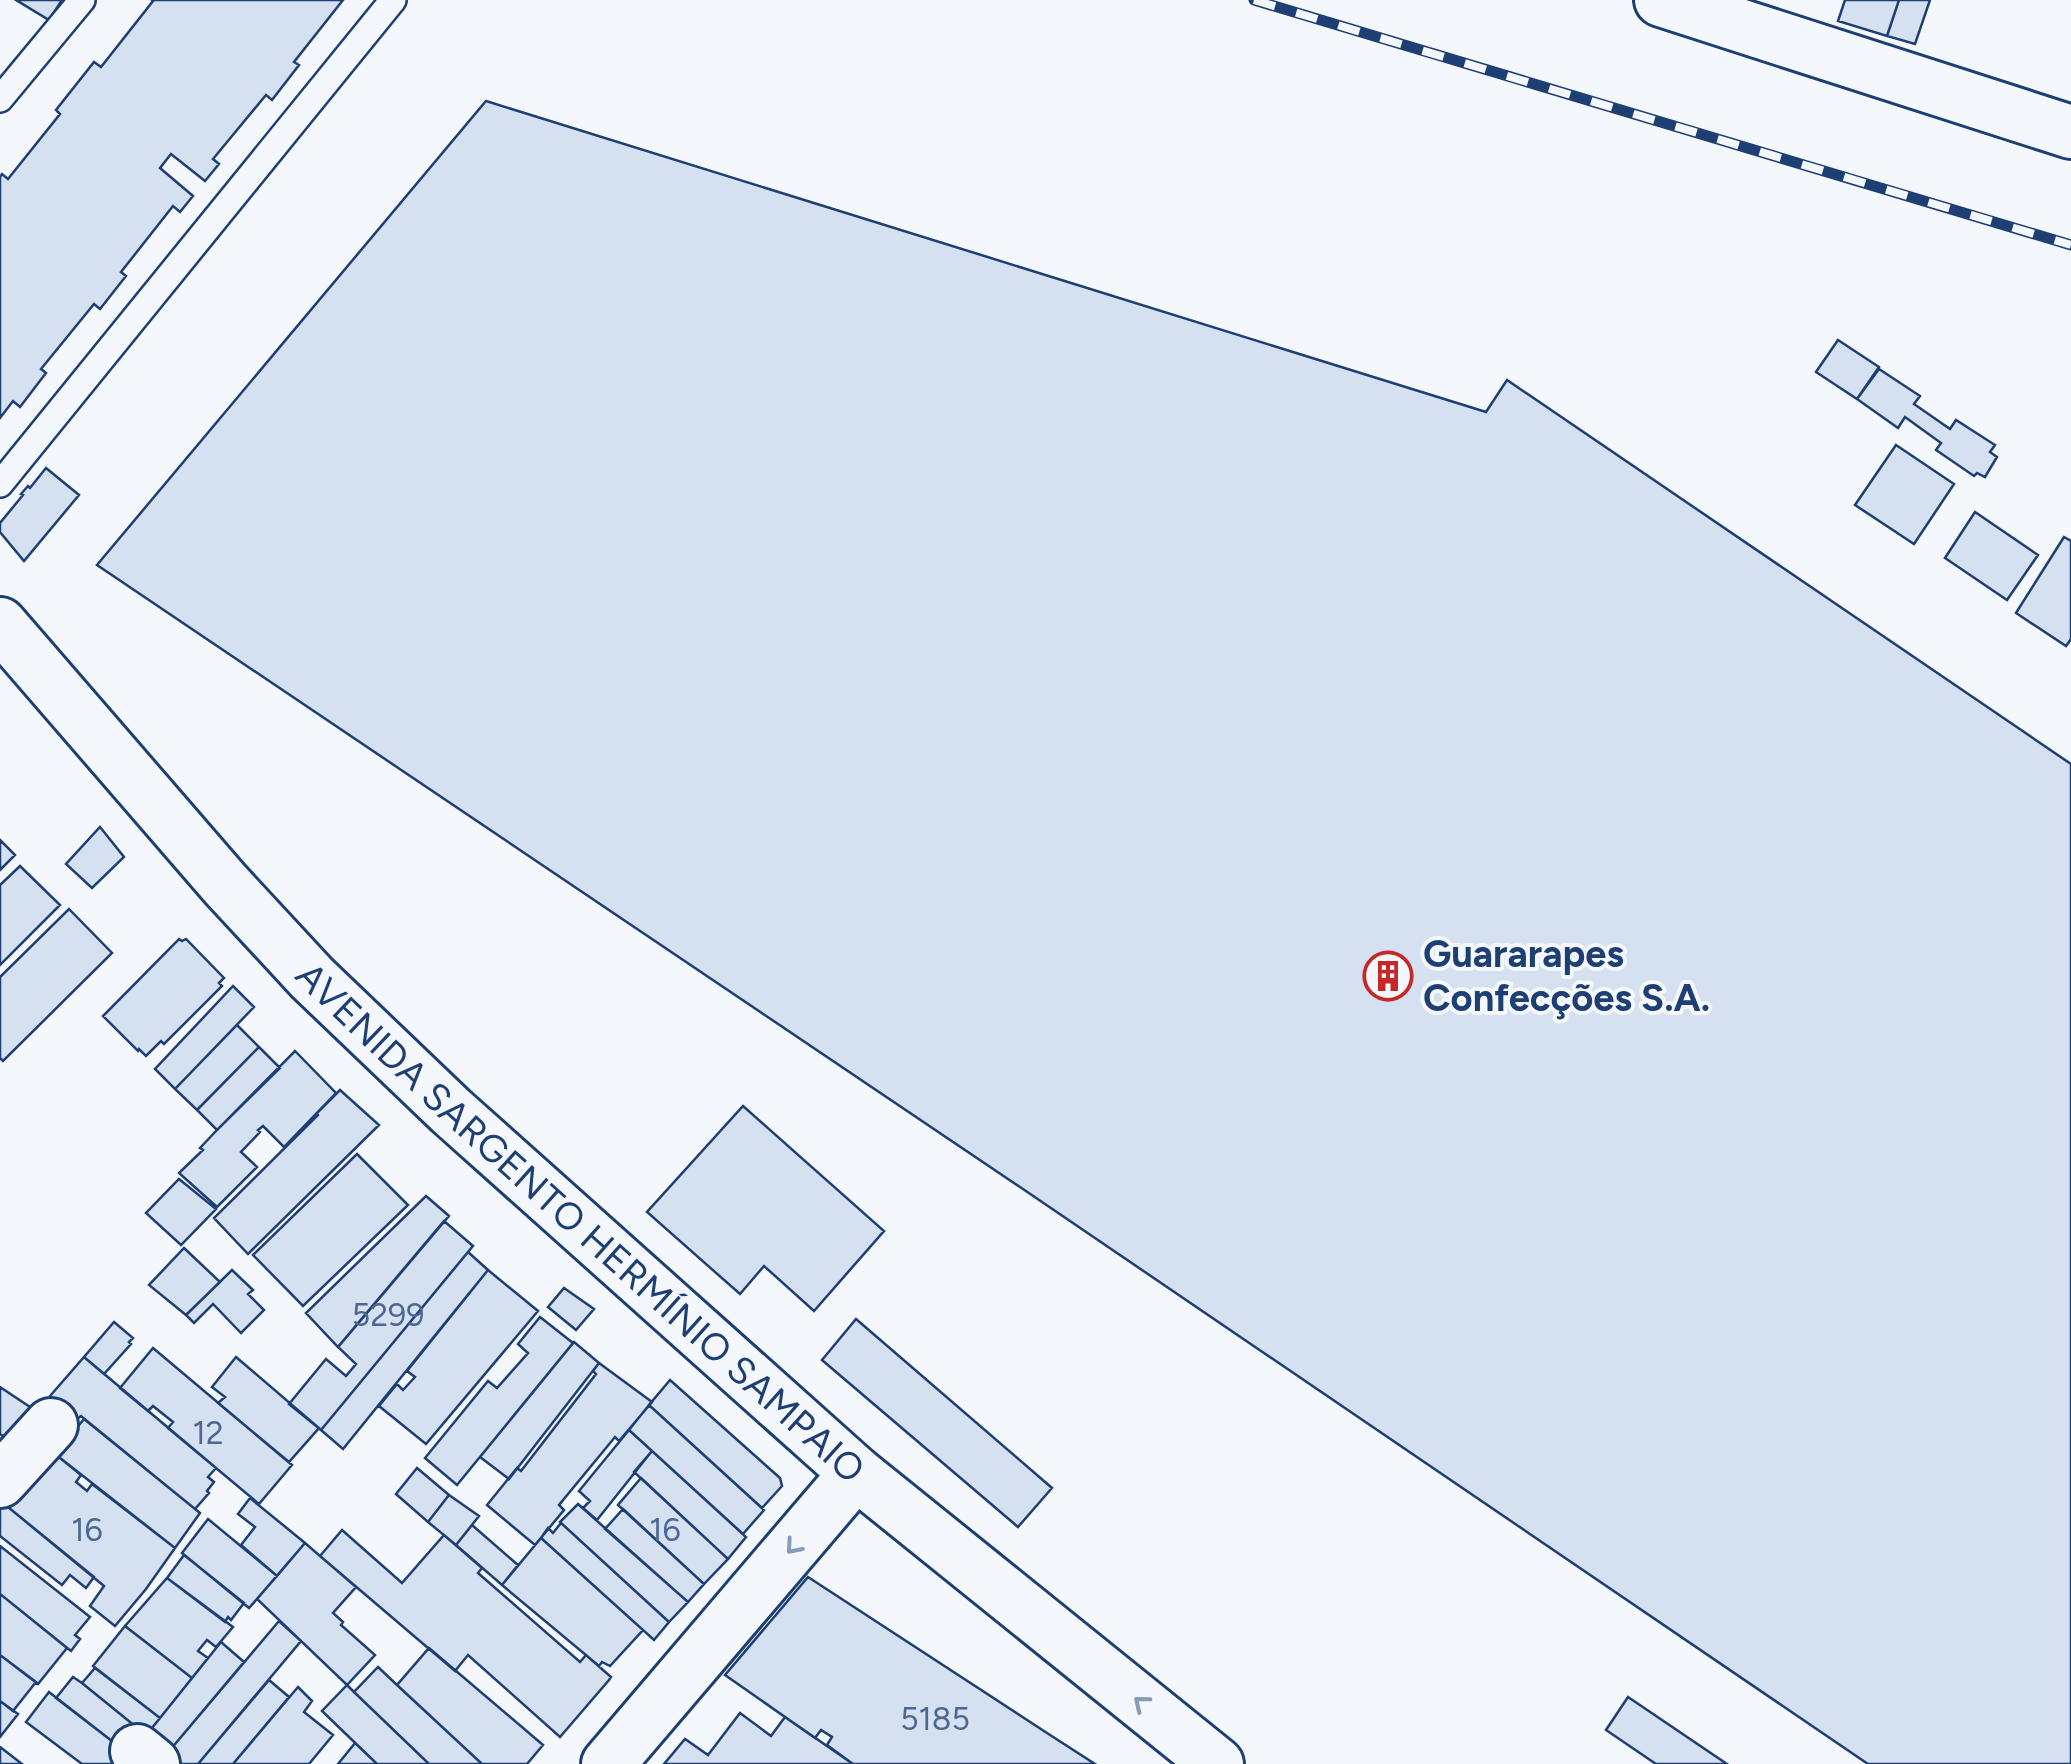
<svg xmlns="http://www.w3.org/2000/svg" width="2071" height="1764" viewBox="0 0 2071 1764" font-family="Figtree,sans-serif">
<rect width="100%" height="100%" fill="#f4f7fb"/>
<path fill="#d5e0f0" stroke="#1d3f73" stroke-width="2.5" d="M 16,0 L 62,0 L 49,20 Z
M 152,0 L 343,0 L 294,62 L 299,65 L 272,100 L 266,95 L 213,159 L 219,164 L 205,181 L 171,154 L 160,168 L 193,196 L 180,212 L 173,206 L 121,272 L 126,276 L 100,309 L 94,304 L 41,369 L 46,373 L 20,407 L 13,401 L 0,418 L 0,177 L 2,174 L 8,179 L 60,114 L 56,110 L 94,62 L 101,67 L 153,1 Z
M 1845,0 L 1899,0 L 1887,36 L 1838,21 Z
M 1899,0 L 1930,0 L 1915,44 L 1887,36 Z
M 486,101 L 1486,412 L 1507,380 L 2071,764 L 2071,1764 L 1868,1764 L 1020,1187 L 97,565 Z
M 1838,340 L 1879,367 L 1857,399 L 1816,372 Z
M 1879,369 L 1920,396 L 1914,404 L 1950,429 L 1956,420 L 1995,445 L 1990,452 L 1997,457 L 1985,477 L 1977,473 L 1974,476 L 1936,450 L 1941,443 L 1905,417 L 1898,428 L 1857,399 Z
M 1896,445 L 1954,484 L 1914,544 L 1855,505 Z
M 46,468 L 79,495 L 24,561 L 0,532 L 0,523 L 23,495 L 21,494 L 28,486 L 30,488 Z
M 1975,512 L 2038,555 L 2007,600 L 1945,558 Z
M 2064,537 L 2071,541 L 2071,639 L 2066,646 L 2016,613 Z
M 100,827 L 124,857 L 92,888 L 66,864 Z
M 0,840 L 15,855 L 0,870 Z
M 20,866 L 60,905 L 0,965 L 0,885 Z
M 69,909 L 112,953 L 3,1061 L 0,1058 L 0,977 Z
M 179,939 L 182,941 L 186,939 L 224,978 L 219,983 L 222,986 L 164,1044 L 161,1041 L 146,1056 L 139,1049 L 138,1051 L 103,1016 Z
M 233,986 L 254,1007 L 175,1089 L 155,1069 Z
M 237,1025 L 259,1047 L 197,1110 L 175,1089 Z
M 259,1047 L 280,1068 L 217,1130 L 197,1110 Z
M 295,1051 L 336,1093 L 284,1147 L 263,1126 L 258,1130 L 260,1132 L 241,1152 L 257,1167 L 217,1207 L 179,1173 L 203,1150 L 200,1148 L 217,1130 Z
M 340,1090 L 379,1125 L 248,1254 L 214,1218 L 318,1115 L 317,1113 Z
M 743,1106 L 884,1231 L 814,1311 L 764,1266 L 740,1294 L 647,1212 Z
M 357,1154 L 408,1205 L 303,1306 L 253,1255 Z
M 179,1179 L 216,1209 L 181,1245 L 146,1213 Z
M 426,1196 L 449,1216 L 338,1347 L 306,1313 Z
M 444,1221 L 473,1246 L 321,1430 L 289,1404 L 326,1359 L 346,1376 L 356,1364 L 338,1347 Z
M 184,1248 L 220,1282 L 186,1315 L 149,1285 Z
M 468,1252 L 488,1270 L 343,1449 L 321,1430 Z
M 232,1270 L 253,1290 L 248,1294 L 264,1310 L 241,1333 L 213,1304 L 194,1323 L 186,1315 Z
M 488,1270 L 538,1311 L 426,1444 L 379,1406 L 397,1384 L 403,1390 L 415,1377 L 407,1371 Z
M 564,1288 L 594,1309 L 576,1330 L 548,1307 Z
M 540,1317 L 573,1343 L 457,1485 L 425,1458 L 488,1381 L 497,1388 L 528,1353 L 518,1344 Z
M 856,1319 L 1052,1488 L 1018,1527 L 822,1360 Z
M 114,1322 L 133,1338 L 129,1342 L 131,1344 L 104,1374 L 84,1357 Z
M 574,1342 L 599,1363 L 509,1479 L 480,1457 Z
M 153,1348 L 292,1465 L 259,1504 L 168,1428 L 173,1422 L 153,1406 L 148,1411 L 120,1388 Z
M 84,1357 L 216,1468 L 208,1477 L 214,1482 L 207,1491 L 209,1493 L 195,1509 L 81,1416 L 77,1419 L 50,1396 Z
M 236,1357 L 319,1428 L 289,1462 L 218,1403 L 225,1397 L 212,1387 Z
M 599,1363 L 652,1402 L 619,1441 L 615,1437 L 559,1505 L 564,1510 L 535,1545 L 487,1505 L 517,1468 L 521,1471 L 596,1374 L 593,1371 Z
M 670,1380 L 780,1478 L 782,1486 L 762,1508 L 649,1405 Z
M 0,1387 L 36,1411 L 9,1440 L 0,1434 Z
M 649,1405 L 764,1510 L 743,1534 L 629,1430 Z
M 84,1419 L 200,1513 L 175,1548 L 55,1454 Z
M 629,1430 L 652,1451 L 597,1520 L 583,1508 L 590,1501 L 579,1491 Z
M 652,1451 L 746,1537 L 728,1559 L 634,1472 Z
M 55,1454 L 81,1475 L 76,1482 L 87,1491 L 92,1484 L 175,1548 L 146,1589 L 115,1626 L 90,1606 L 104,1586 L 3,1503 Z
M 417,1468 L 449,1495 L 428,1522 L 396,1494 Z
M 641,1478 L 728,1559 L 704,1584 L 618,1505 Z
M 449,1495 L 479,1516 L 456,1545 L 428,1522 Z
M 250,1498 L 305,1543 L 277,1576 L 241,1545 L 255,1527 L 238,1514 Z
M 3,1503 L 94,1577 L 86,1588 L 70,1575 L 62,1585 L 0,1536 L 0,1506 Z
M 578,1504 L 688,1602 L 669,1622 L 560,1522 Z
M 623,1509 L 704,1584 L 688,1602 L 605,1529 Z
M 208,1519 L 277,1576 L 249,1608 L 182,1553 Z
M 561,1523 L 669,1622 L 654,1640 L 541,1538 L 548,1528 L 553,1533 Z
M 472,1525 L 518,1565 L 502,1585 L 456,1545 Z
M 342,1530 L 402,1583 L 444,1535 L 482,1568 L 478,1573 L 580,1662 L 586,1655 L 611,1677 L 609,1680 L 560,1737 L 468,1655 L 455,1671 L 320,1556 Z
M 541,1538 L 643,1630 L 610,1666 L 602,1662 L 599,1666 L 502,1585 Z
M 305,1543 L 356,1587 L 333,1613 L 343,1622 L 341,1625 L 375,1655 L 347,1685 L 257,1599 Z
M 0,1546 L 90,1617 L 75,1635 L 80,1639 L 71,1651 L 0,1594 Z
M 184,1555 L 244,1603 L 231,1620 L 228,1617 L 225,1622 L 167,1578 Z
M 808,1577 L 1047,1733 L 1095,1764 L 853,1764 L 827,1745 L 832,1737 L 821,1730 L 815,1738 L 725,1675 Z
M 167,1578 L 233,1627 L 216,1647 L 207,1640 L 198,1651 L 208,1658 L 192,1678 L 125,1626 Z
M 0,1594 L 67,1648 L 38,1684 L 0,1655 Z
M 279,1621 L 301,1641 L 198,1764 L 176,1764 L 165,1756 Z
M 125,1626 L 192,1678 L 160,1718 L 93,1666 Z
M 221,1642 L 244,1662 L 165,1756 L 144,1738 Z
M 429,1648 L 543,1745 L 527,1764 L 482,1764 L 397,1685 Z
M 0,1655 L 36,1682 L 13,1711 L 0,1701 Z
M 378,1667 L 397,1685 L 482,1764 L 429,1764 L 354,1692 Z
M 95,1668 L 160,1718 L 146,1735 L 82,1683 Z
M 73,1677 L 82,1683 L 146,1735 L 126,1752 L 56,1698 Z
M 269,1680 L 289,1697 L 233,1764 L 198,1764 Z
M 347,1685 L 354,1692 L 429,1764 L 377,1764 L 349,1737 L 322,1711 Z
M 298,1687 L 312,1701 L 304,1712 L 333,1735 L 309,1764 L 233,1764 Z
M 49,1692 L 126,1752 L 123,1764 L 82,1764 L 26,1722 Z
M 1628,1697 L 1727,1764 L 1656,1764 L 1606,1730 Z
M 0,1701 L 18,1714 L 0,1737 Z
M 740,1713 L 771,1736 L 785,1717 L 853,1764 L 664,1764 L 685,1739 L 708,1755 Z
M 355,1743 L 377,1764 L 338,1764 Z
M 0,1747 L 4,1750 L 22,1764 L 0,1764 Z"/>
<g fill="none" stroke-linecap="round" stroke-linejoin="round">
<g stroke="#1d3f73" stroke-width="30">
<path id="service" d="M 0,99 L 82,0
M 0,484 L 393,0"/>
</g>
<g stroke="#1d3f73" stroke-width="58">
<g id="minor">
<path d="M 1661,0 L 2071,132"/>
<path id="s1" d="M 0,624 L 225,884 L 312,978 L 451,1111 L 856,1473 L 1217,1764"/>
<path d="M 0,1481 L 51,1425"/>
<path d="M 137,1751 L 153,1764"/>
<path d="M 608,1764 L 856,1473"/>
</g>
</g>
<use href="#service" stroke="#f4f7fb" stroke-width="25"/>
<use href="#minor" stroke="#f4f7fb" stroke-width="52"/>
<g stroke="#1d3f73" stroke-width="11">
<path id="rail" d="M 1254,0 L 2071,245"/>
</g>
<use href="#rail" stroke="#f4f7fb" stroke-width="8" stroke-dasharray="22" stroke-linecap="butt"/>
</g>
<defs><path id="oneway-chevron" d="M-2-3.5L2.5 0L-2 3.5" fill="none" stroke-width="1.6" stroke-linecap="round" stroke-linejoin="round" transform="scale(2.5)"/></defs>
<g stroke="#889bb7">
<use href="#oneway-chevron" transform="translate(793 1547) rotate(131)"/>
<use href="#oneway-chevron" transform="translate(1141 1703) rotate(-141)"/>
</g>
<defs>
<g id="building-ring" transform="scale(2.5)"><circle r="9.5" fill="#f4f7fb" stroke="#c62828" stroke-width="1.5"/><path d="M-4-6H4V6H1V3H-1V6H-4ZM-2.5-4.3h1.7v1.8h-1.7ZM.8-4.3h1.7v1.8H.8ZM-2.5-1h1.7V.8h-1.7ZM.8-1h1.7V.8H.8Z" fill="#c62828"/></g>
</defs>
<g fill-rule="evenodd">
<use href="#building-ring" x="1388" y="976"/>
</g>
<g text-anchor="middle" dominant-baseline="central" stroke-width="8" stroke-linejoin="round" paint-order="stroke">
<g font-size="32" fill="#4b6792">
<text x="388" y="1315">5299</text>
<text x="208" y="1433">12</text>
<text x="87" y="1530">16</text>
<text x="665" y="1530">16</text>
<text x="935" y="1719">5185</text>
</g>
<g font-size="38" font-weight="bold" fill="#1d3f73" stroke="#f4f7fb" text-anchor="start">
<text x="1423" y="954">Guararapes<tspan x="1423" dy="44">Confecções S.A.</tspan></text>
</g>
<g font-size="38" fill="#1d3f73" stroke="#f4f7fb">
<text stroke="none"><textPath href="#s1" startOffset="835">AVENIDA SARGENTO HERMÍNIO SAMPAIO</textPath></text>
</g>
</g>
</svg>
